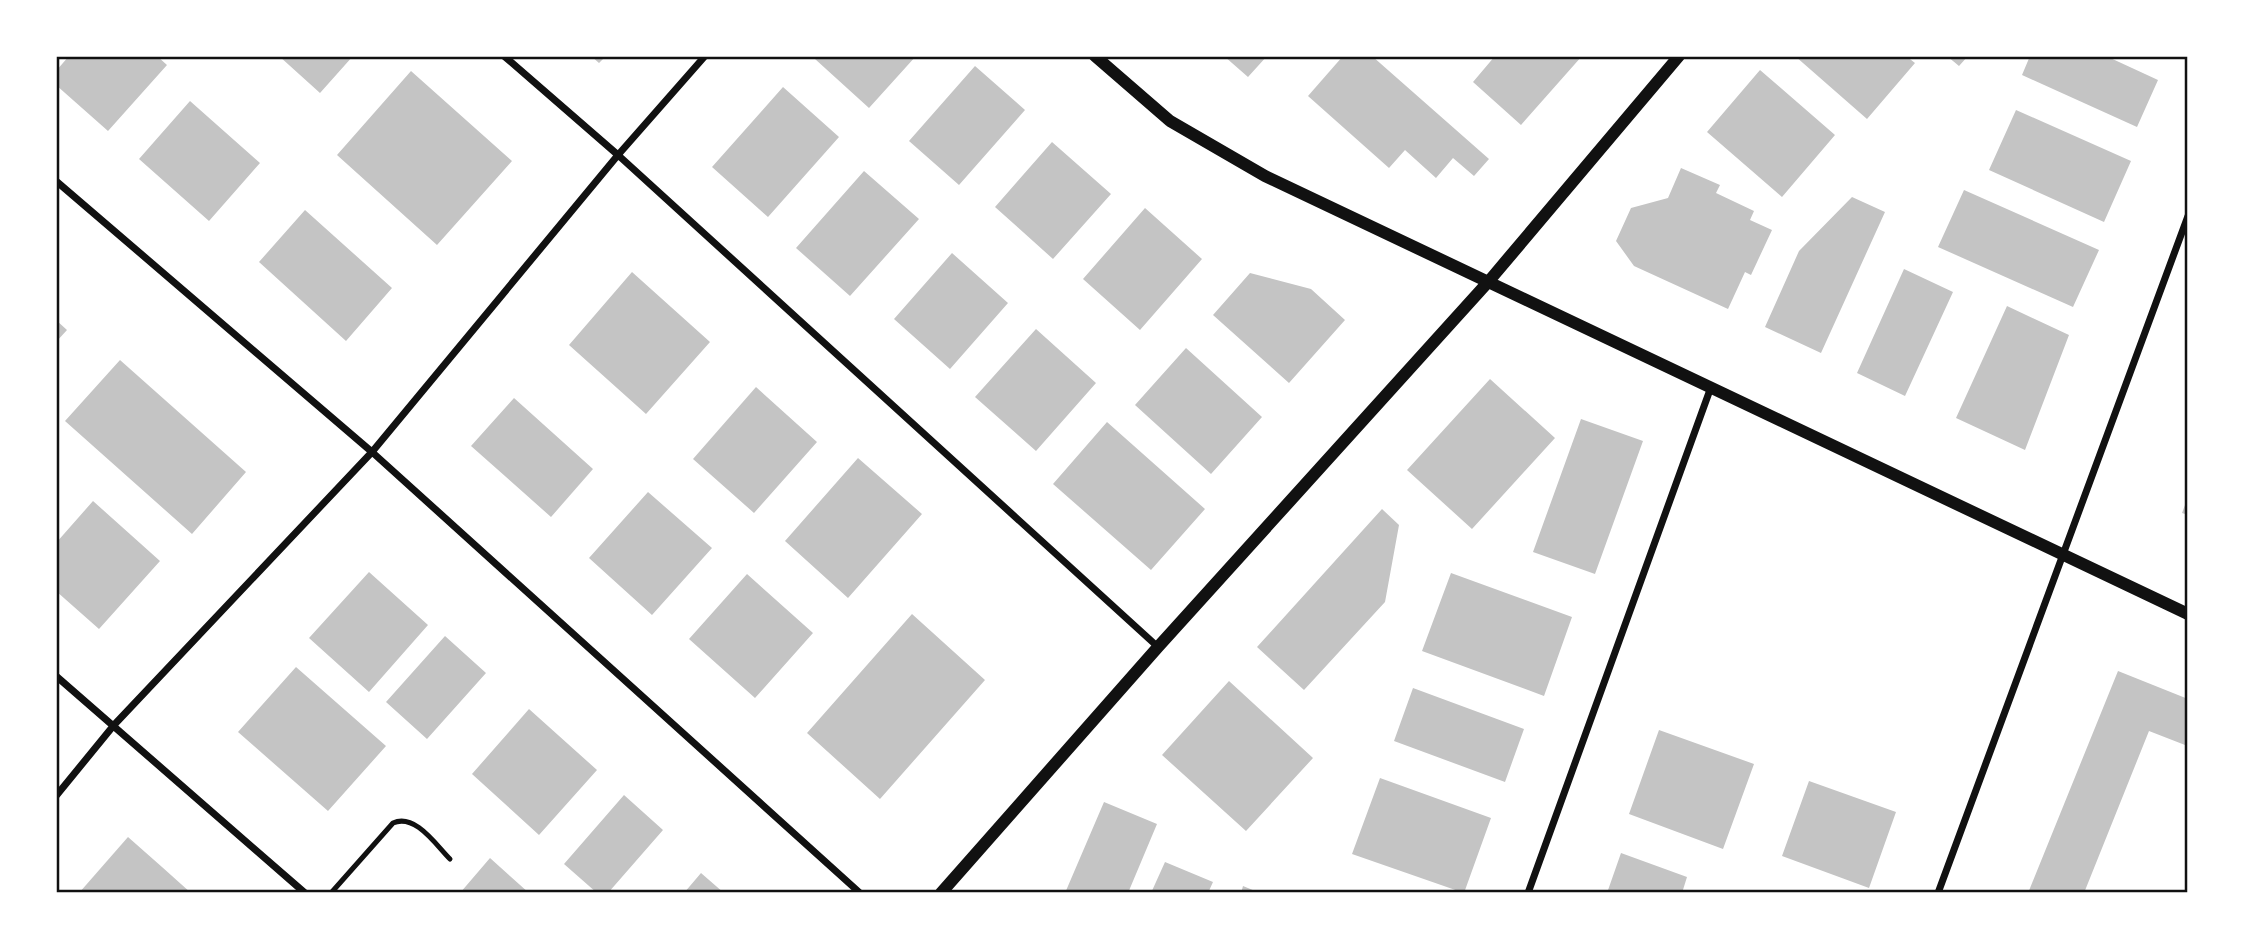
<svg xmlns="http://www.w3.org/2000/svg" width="2244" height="949" viewBox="0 0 2244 949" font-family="'Roboto Condensed',sans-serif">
<rect width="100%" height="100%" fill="#fff"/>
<path fill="#c4c4c4" d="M 69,56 L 157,56 L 167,65 L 108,131 L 56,85 L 56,71 Z
M 279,56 L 353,56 L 320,93 Z
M 591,56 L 606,56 L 599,63 Z
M 818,56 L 916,56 L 869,108 L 815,59 Z
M 1224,56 L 1267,56 L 1248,77 Z
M 1343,56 L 1372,56 L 1489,159 L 1474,176 L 1453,158 L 1436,178 L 1405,150 L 1389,168 L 1308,96 Z
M 1495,56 L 1582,56 L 1521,125 L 1473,82 Z
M 1795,56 L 1906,56 L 1915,63 L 1867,119 Z
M 1947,56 L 1968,56 L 1959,66 Z
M 2030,56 L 2106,56 L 2158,80 L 2137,127 L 2022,75 Z
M 975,66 L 1025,110 L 959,185 L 909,141 Z
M 1760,70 L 1835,135 L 1782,197 L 1707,132 Z
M 411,71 L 512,161 L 437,245 L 337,155 Z
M 783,87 L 839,137 L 768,217 L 712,167 Z
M 190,101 L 260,163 L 209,221 L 139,159 Z
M 2016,110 L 2131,161 L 2104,222 L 1989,170 Z
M 1052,142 L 1111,194 L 1053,259 L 995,207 Z
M 1681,168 L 1720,185 L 1716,193 L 1754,211 L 1750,220 L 1772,230 L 1751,275 L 1745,272 L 1728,309 L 1634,266 L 1616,241 L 1631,208 L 1668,198 Z
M 864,171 L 919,219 L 850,296 L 796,248 Z
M 1964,190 L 2099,250 L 2073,307 L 1938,247 Z
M 1852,197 L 1885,212 L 1821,353 L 1765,327 L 1799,251 Z
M 1145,208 L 1202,259 L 1140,330 L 1083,279 Z
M 305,210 L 392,288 L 346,341 L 259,262 Z
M 952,253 L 1008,303 L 950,369 L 894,319 Z
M 1904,269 L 1953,292 L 1905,396 L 1857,373 Z
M 632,272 L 710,342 L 646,414 L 569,345 Z
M 1250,273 L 1311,289 L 1345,320 L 1289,383 L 1213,315 Z
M 2007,306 L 2069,335 L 2025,450 L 1956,418 Z
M 56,320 L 67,330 L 56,342 Z
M 1036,329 L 1096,383 L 1036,451 L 975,397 Z
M 1186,348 L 1262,417 L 1211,474 L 1135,405 Z
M 120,360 L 246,472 L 192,534 L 65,421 Z
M 1490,379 L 1555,438 L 1472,529 L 1407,470 Z
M 756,387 L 817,442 L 754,513 L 693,459 Z
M 514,398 L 593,469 L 551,517 L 471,446 Z
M 1581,419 L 1643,441 L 1595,574 L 1533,552 Z
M 1107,422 L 1205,509 L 1151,570 L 1053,484 Z
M 858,458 L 922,514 L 848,598 L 785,541 Z
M 648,492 L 712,548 L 652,615 L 589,558 Z
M 2188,497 L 2188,515 L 2182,513 Z
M 93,501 L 160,561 L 99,629 L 56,591 L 56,543 Z
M 1382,509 L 1399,525 L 1385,602 L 1304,690 L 1257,647 Z
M 369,572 L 428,625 L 369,692 L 309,638 Z
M 1451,573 L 1572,617 L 1544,696 L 1422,651 Z
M 747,574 L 813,633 L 755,698 L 689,639 Z
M 912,614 L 985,680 L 880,799 L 807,733 Z
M 445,636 L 486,673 L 427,739 L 386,702 Z
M 296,667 L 386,746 L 328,811 L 238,732 Z
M 2118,671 L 2188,699 L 2188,738 L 2185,745 L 2149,731 L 2084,893 L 2028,893 Z
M 1229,681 L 1313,758 L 1246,831 L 1162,755 Z
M 1413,688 L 1524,729 L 1505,782 L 1394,741 Z
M 529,709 L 597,770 L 539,835 L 472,774 Z
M 1659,730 L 1754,764 L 1723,849 L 1629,814 Z
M 1380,778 L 1491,818 L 1464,893 L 1352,854 Z
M 1809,781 L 1896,812 L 1869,888 L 1782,856 Z
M 624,795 L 663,830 L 608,893 L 597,893 L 564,864 Z
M 1104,802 L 1157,824 L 1128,893 L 1065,893 Z
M 128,837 L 162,867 L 191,893 L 79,893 Z
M 1621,853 L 1687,877 L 1682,893 L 1607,893 Z
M 490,858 L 529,893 L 460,893 Z
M 1165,862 L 1213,882 L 1208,893 L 1151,893 Z
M 701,873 L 724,893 L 684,893 Z
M 1243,886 L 1260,893 L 1241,893 Z"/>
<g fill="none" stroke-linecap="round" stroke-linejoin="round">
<path stroke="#111" stroke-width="5" d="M 331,893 L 393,823 C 415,813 436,845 450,859"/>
<path stroke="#111" stroke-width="7" d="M 504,56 L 618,155 L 1158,647
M 56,181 L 372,452 L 860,893
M 56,676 L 305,893
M 56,796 L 114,725 L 372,452 L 618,155 L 705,56
M 1528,893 L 1711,387
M 1938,893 L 2188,216"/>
<path stroke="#111" stroke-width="12" d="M 1095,56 L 1170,121 L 1265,176 L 2188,614
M 941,893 L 1158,647 L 1489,281 L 1679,56"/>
</g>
<rect width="2244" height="949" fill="none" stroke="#ffffff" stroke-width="116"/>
<rect x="58" y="58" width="2128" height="833" fill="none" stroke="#111" stroke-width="2.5"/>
</svg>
